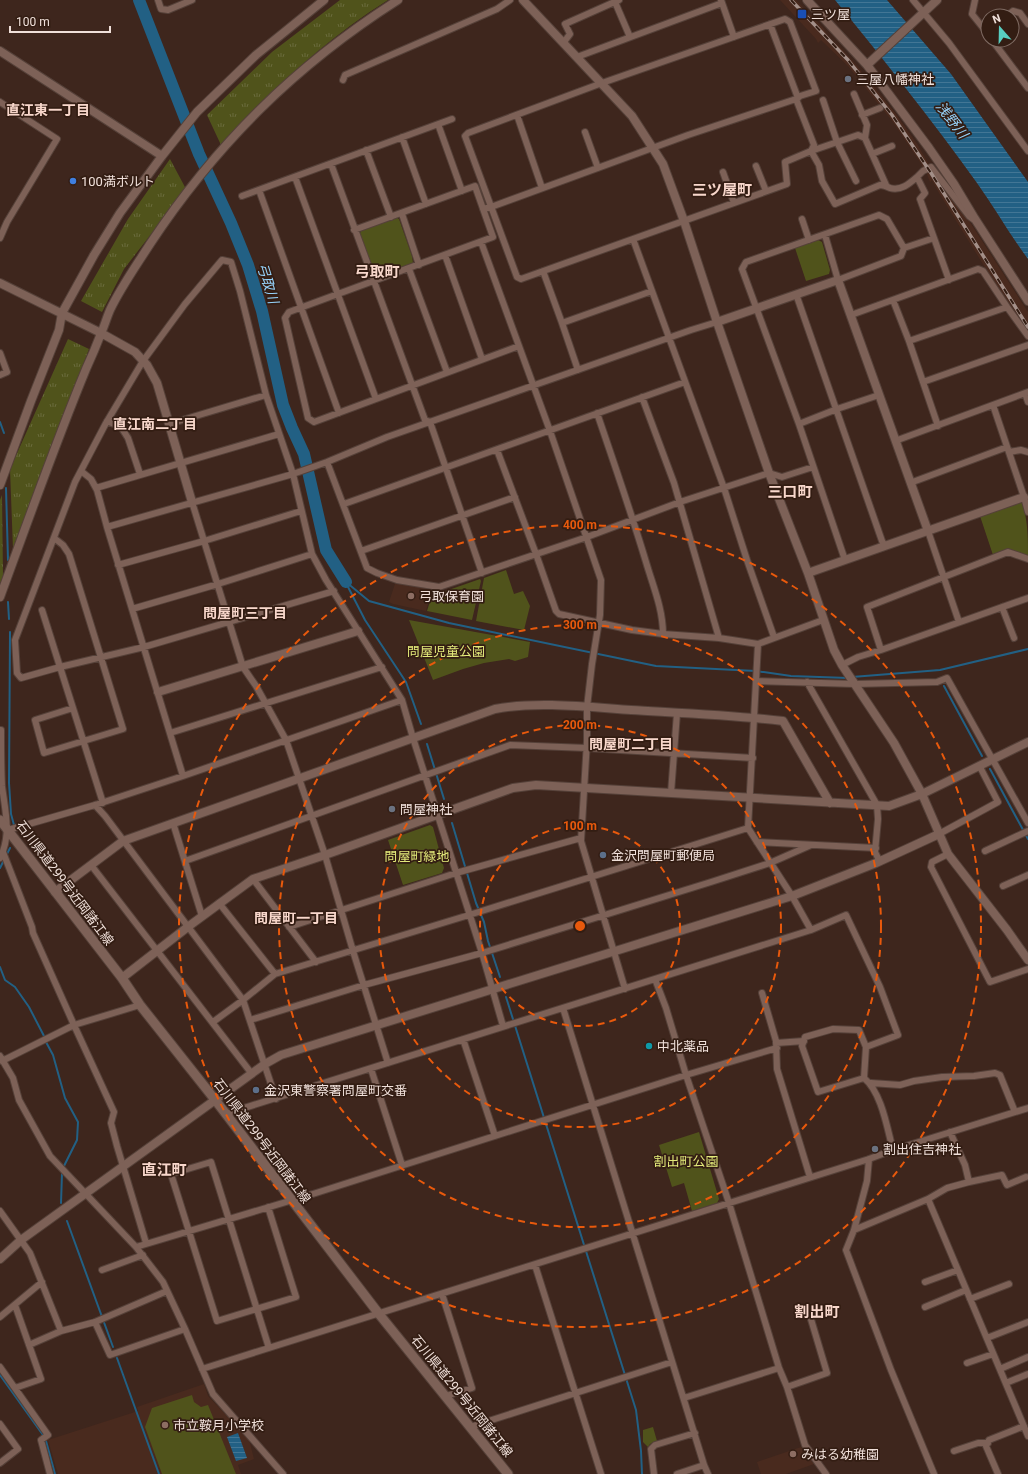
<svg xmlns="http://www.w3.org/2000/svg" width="1028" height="1474" viewBox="0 0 1028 1474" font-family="Roboto,'Noto Sans JP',sans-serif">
<defs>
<pattern id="grass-tufts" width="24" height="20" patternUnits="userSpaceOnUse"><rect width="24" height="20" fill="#50531b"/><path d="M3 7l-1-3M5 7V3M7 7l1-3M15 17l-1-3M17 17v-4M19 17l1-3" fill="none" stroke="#6a6b3c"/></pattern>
<pattern id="water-rules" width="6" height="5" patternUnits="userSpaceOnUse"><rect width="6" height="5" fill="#226084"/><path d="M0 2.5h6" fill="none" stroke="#427695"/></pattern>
</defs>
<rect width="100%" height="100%" fill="#3e261d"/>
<path fill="#492a1e" d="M 780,0 L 796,0 L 824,29 L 829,38 L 841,48 L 857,66 L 895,113 L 917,144 L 930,166 L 964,213 L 1028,312 L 1028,332 L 1002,295 L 939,193 L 932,180 L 930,182 L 926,172 L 922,170 L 922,165 L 893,122 L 848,66 L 821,40 L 818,43 L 816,39 Z
M 396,581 L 432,590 L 426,611 L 393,604 L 389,602 Z
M 204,1384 L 208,1396 L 249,1439 L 254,1459 L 238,1465 L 241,1474 L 58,1474 L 48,1440 L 138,1411 L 137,1407 Z
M 801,1447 L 814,1464 L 786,1474 L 761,1474 L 757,1462 Z"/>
<path fill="url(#grass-tufts)" d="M 340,0 L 388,0 C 323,41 273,89 221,145 L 207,115 L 272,52 Z
M 170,159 L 186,189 L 124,269 L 102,312 L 81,301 L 128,219 Z
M 68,339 L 89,349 L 13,549 L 10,469 Z
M 2,495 L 3,576 L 0,584 L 0,500 Z"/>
<path fill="#50531b" d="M 396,217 L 399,219 L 412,256 L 413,263 L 410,265 L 375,276 L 359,235 L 361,231 Z
M 818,240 L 822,242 L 830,270 L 829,274 L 806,281 L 795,248 Z
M 1021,500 C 1028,518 1028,538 1028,557 L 1009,549 L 993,555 L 980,516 Z
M 506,570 L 514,594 L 523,591 L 530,606 L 524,630 L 476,621 L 484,578 Z
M 480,579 L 481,581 L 472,620 L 427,611 L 433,592 L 440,593 Z
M 409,620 L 530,642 L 528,657 L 515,661 L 509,659 L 484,663 L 463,669 L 433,680 Z
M 430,825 L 433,827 L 444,868 L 442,873 L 403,885 L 388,840 Z
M 699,1132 L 719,1199 L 717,1203 L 692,1211 L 684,1183 L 672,1187 L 659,1145 Z
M 192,1395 L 194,1402 L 201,1407 L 208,1405 L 236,1474 L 162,1474 L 145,1427 L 152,1408 Z
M 653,1427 L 657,1441 L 650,1444 L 648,1447 L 643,1442 L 643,1430 Z"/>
<path fill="url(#water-rules)" d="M 835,0 L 887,0 L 951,74 L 1028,182 L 1028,259 C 1010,235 995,208 977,183 C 932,120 884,60 835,0 Z
M 238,1433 L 247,1458 L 236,1461 L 227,1437 Z"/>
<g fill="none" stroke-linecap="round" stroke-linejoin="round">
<path stroke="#226084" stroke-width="2" d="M 0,422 L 4,433
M 6,488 L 8,560
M 346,582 L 369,601 L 449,623 L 656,666 L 756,671 L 791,676 L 848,678
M 346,583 L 365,620 L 406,682 L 421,724
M 8,602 L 9,619
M 10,632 L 9,783 L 11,814 L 14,825
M 852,677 L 940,670 L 1028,649
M 944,686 L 982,756
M 427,744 L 444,799
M 990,769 L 1028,839
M 452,823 L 476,903 L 484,922 L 488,941 L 500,977
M 6,856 L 10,848
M 0,868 L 4,860
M 0,967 L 5,980 L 15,987 L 29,1007 L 44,1036
M 506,997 L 636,1410 L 641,1451 L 642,1474
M 46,1042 L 53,1055 L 65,1098 L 78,1122 L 77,1140 L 64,1166
M 61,1203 L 62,1173
M 67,1221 L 113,1347
M 117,1358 L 159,1474
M 0,1375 L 43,1435
M 46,1441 L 55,1474"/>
<path stroke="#226084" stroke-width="12" d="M 139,0 L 199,154 L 231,223 L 248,265 L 262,311 L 283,405 L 292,428 L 304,454 L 326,550 L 346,582"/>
<g stroke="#554139" stroke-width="8">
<path id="minor" d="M 158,0 L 161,9 L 168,10 L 192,0
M 721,0 L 734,37
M 913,0 L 949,43 L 1028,151
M 975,0 L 972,14 L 988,34
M 615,2 L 630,37
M 1007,16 L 1013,11 L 1020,13 L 1028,24
M 770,24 L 798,98
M 992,40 L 1028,88
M 564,42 L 570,34 L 565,24 L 619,0
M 577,57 L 722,3
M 343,80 L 345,75 L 497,9 L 510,0
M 854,94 L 867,125 L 865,138
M 796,99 L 814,145 L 811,151
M 823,100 L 837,142 L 856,181
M 0,102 L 57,139 L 7,222 L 0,238
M 517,115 L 542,188
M 862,115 L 880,108
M 438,124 L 462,191
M 585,132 L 598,168
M 402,137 L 426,204
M 366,150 L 391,217
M 811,151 L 819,165 L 822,181 L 835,204 L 880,185 C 884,185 886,186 890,188 C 901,191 909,184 917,177 L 925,193 L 920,199 L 934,238
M 872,154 L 892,146
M 331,164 L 425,420 L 430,422 L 482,573
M 756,166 L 766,191
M 723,172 L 734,203
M 295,177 L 376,399
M 917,177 L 923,171 L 931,167 L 969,216 L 973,219
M 259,190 L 339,413
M 242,196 L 452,119
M 483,209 L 491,207 L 688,135 L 796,99 L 800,96 L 816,91 L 790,22 L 785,19 L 602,83 L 468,133 L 465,136 L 517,277 L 521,279 L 787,184 L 785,162 L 811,151 L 858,135 L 865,138 L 886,185
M 402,214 L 419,265
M 802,219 L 809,240
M 354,230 L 475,186 L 493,237 L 289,312 L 285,318 L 308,418 L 314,422 L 519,346
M 825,235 L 838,280 L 901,256 L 904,248 L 887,219 L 879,215 L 746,262 L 742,269 L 799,424 L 845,560
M 633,239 L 652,291
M 481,242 L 550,431 L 601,580 L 600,615 L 592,664 L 587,707 L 587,741 L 581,841 L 625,989
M 904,248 L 934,238 L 949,280
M 445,255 L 482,359
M 409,269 L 447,372
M 543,271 L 562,323
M 796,294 L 882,541 L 885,546
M 893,300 L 909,341 L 938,426
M 851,315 L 978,269 L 983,271 L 1007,307 L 1028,336
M 909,341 L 1007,307
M 0,353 L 7,372 L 0,375
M 578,370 L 562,323 L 652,291 L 724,488 L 747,560 L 774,637
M 923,382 L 1028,345
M 1025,393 L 1028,402
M 642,397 L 674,483 L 719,638
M 993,405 L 1024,497 L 1028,512
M 597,413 C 614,463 631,512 646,562 C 653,586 663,609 663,634
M 107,421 L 121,427 L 128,438 L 140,474
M 169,424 L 266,395
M 799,424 L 837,409 L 879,395
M 895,441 L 1028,392
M 497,450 L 536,554 L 556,611 L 559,614 L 632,630 L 663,634 L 719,638 L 758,644 L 823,620
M 1009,452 L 1021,450 L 1028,452
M 327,462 L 367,568 L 377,573 L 397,580 L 439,587 L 587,537 L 680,502 L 769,473 L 782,477 L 813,467
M 81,471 L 91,479 L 97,490 L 107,527
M 910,483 L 1007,447
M 96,488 L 279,434
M 192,502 L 243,667 L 256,686 L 286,740 L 325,855 L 353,951 L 388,1063
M 344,504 L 685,382
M 928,531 L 959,622
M 54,538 L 63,545 L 69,554 L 123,729 L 44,753 L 35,720 L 73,708
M 361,551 L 515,497
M 118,565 L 204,541 L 301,511
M 334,591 L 144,647 L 60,667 L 21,678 L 17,673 L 15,640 L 75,482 L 106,423 L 143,361 L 185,304 L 222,260 L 231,262 L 240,291 L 266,395 L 293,474 L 312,554 L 326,580 L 402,700 L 413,738 L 482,953 L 503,1026
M 1002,607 L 1014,638
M 132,609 L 218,584 L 312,554
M 42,610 L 103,803
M 758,644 L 748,828 L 792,896 L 811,930
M 881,650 L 867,607 L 1008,552 L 1028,559
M 842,665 L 858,657 L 881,650 L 1028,598
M 757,681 L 855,684 L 937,682 L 947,678 L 1028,823
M 807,682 L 877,805 L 878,819 L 875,852 L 880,862
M 170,733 L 382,667
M 183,776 L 107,527 L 293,474 L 327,462 L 387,437 L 691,330 L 717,322
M 671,793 L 677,713
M 95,805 L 105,816 L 243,1000 L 276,1099
M 173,823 L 202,916
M 8,830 L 95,805 L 183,776 L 402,700
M 939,834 L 998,802 L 980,767
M 757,842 L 876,848
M 985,851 L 1028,831
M 3,852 L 32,927 L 33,933 L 74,1025 L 114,1112 L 111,1123 L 117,1146 L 146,1243
M 948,854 L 932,862 L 931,867 L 990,982 L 1028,969
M 0,858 C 12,835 5,810 2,786 C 1,767 1,749 1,730
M 185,861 L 510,745 L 587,748 L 753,758
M 91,865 L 252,1074
M 253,879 L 316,962
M 1003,886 L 1028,875
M 219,903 L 275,974
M 289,927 L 456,873 L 581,838
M 655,979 L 666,1008 L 686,1075 L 729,1203 L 779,1368 L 787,1387 L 805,1445 L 826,1474
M 762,993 L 776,1041 L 777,1069 L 810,1177
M 563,1008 L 704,1465 L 677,1474
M 250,1020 L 364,985 L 482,953 L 711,882 L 770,863 L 811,845
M 213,1022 L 243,1000 L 275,974 L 469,915 L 748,828
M 463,1039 L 495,1136
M 776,1043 L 804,1041
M 0,1056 L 13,1078 L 19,1100 L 50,1156 L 136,1247 L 163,1282 L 185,1329 L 213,1394 L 283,1474
M 2,1061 L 74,1025 L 140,1005
M 371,1069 L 402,1165
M 864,1078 L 818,1092 L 802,1046 L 805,1037 L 833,1029 L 859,1030 L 866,1047
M 871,1083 L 900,1085 L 914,1081 L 942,1077 L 974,1076 L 995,1073 L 1000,1075 L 1015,1112
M 225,1114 L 811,930 L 846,915 L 880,987 L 898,1035 L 866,1047 L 864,1078 C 882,1093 887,1128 893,1150
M 950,1132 L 965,1165 L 969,1182
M 869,1159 L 867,1181 L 854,1230 L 846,1250 L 891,1370 L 934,1474
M 928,1199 L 947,1188 L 969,1182 L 1002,1175 L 1007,1185 L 1026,1177
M 268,1207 L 296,1297 L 217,1321 L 171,1174 L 211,1162 C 230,1224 250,1286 269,1348
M 0,1211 L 30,1253 L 61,1331 L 95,1322 L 167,1291
M 854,1230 L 928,1199 L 1028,1436
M 136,1247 L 316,1193 L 686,1075 L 777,1048
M 535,1265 L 601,1474
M 102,1270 L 143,1255
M 925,1282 L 958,1270
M 442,1294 L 472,1388 L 446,1396
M 970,1299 L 1009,1284
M 925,1307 L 966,1290
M 0,1317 L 42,1282
M 95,1322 L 110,1355 L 185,1329
M 987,1338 L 1028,1322
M 29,1345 L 61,1331
M 967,1363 L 993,1354
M 0,1367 L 48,1435 L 41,1440 L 50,1474
M 202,1369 L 869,1159 L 893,1150 L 1028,1108
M 1000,1369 L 1028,1357
M 1006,1383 L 1028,1374
M 787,1387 L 827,1373 L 810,1316
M 15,1388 L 41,1379 L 15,1305
M 684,1398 L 779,1368
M 0,1424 L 18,1449 L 0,1463
M 470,1427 L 672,1362
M 954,1451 L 978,1443 L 988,1443
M 704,1465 L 708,1474
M 654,1474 L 651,1449 L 655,1445 L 695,1433
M 998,1474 L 986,1446 L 989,1440 L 1024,1426"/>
</g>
<g stroke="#554139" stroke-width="10">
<path id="tertiary" d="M 523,0 L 632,116 L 663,164 L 684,221 L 717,322 L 769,473 L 808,573 L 834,650 L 842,665 L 894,743 L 922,794 L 948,854 L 1007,930 L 1028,960
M 807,0 L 867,65 L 929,148 L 954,184 L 975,219 L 1028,301
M 0,51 L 162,156
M 867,65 L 937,0
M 0,283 L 101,333 L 135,352 L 147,365 L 157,383 L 192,502
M 717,322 L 838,280 L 928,531
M 0,485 L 31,401 L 59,330 L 62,313 L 94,255 L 120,213 L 162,156 L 197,112 L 256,55 L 324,0
M 808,573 L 1024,497
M 0,597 C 28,521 55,444 86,369 C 92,356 97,344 102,331 C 105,324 107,317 110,310 C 121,287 136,266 150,244 C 217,143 296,65 398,0
M 158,692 L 358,631
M 55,892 L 123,841 L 495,709 C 537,701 588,707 631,710 C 682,713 733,715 783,721 L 830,803
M 122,978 L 189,926 L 253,879 L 325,855 L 513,788 L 536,785 L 889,806 L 922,794 L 1028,742
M 0,1259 L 21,1240 L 265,1064 L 281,1055 L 792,896 L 876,863 L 939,834"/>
</g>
<g stroke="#554139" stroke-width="11">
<path id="secondary" d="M 0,820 L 122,978 L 140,1005 L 216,1101 L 379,1314 L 508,1474"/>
</g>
<use href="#minor" stroke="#7d6157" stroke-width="6"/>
<use href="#tertiary" stroke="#7d6157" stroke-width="8"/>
<use href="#secondary" stroke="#7d6157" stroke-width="9"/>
<g stroke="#a38f88" stroke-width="3.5">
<path id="rail" d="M 791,0 L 848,60 L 892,115 L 931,173 L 1028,327"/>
</g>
<use href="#rail" stroke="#331d13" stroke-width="2" stroke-dasharray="6" stroke-linecap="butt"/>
</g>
<g fill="none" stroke="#e8590c" stroke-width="2" stroke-dasharray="7 5">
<circle cx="580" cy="926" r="100"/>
<circle cx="580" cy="926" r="201"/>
<circle cx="580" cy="926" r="301"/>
<circle cx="580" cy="926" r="401"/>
</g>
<rect fill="#1a4fb4" stroke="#331d13" stroke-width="1.5" x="797" y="9" width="10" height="10" rx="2"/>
<g fill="#6b7280" stroke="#331d13" stroke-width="1.5">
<circle cx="848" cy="79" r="4"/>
<circle cx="392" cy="809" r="4"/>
<circle cx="875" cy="1149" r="4"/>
</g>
<circle fill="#3f7fe0" stroke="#331d13" stroke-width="1.5" cx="73" cy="181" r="4"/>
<g fill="#8d6e63" stroke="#331d13" stroke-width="1.5">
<circle cx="411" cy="596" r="4"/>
<circle cx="165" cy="1425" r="4"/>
<circle cx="793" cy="1454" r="4"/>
</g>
<g fill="#5c6f8a" stroke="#331d13" stroke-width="1.5">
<circle cx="603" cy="855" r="4"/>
<circle cx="256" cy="1090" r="4"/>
</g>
<circle fill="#0f9aa8" stroke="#331d13" stroke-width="1.5" cx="649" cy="1046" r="4"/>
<g text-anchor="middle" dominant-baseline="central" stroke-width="3.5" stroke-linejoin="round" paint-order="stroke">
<g font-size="13" fill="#f0e0da" stroke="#331d13" text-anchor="start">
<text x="811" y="14">三ツ屋</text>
<text x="856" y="79">三屋八幡神社</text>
<text x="81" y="181">100満ボルト</text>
<text x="419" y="596">弓取保育園</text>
<text x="400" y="809">問屋神社</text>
<text x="611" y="855">金沢問屋町郵便局</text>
<text x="657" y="1046">中北薬品</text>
<text x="264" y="1090">金沢東警察署問屋町交番</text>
<text x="883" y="1149">割出住吉神社</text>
<text x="173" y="1425">市立鞍月小学校</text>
<text x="801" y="1454">みはる幼稚園</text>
</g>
<g font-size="13" fill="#e3ea7a" stroke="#331d13">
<text x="446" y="651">問屋児童公園</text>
<text x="417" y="856">問屋町緑地</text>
<text x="686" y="1161">割出町公園</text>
</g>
<g font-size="13" fill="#f0e0da" stroke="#331d13">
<text transform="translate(65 883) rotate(53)">石川県道299号近岡諸江線</text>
<text transform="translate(262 1141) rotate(53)">石川県道299号近岡諸江線</text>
<text transform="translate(462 1396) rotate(51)">石川県道299号近岡諸江線</text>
</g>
<g font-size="14" font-weight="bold" fill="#f8d7cb" stroke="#331d13">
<text x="48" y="110">直江東一丁目</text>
<text x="155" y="424">直江南二丁目</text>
<text x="245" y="613">問屋町三丁目</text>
<text x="631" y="744">問屋町二丁目</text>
<text x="296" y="918">問屋町一丁目</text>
</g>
<g font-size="14" font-style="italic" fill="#96d1f8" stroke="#331d13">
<text transform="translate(952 120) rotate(52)">浅野川</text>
<text transform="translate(268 283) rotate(73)">弓取川</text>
</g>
<g font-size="15" font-weight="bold" fill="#f8d7cb" stroke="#331d13">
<text x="722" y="190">三ツ屋町</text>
<text x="377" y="272">弓取町</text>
<text x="790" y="492">三口町</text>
<text x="164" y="1170">直江町</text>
<text x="817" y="1312">割出町</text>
</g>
</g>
<circle cx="580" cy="926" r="6" fill="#e8590c" stroke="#331d13" stroke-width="2"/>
<g font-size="12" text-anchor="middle" font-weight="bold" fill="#e8590c" stroke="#331d13" stroke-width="3.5" stroke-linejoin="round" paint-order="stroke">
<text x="580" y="529">400 m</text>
<text x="580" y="629">300 m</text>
<text x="580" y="729">200 m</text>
<text x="580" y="830">100 m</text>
</g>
<g transform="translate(1000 28) rotate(340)"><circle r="19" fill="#331d13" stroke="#7f6b63"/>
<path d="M0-3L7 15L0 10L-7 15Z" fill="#58cec0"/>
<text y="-6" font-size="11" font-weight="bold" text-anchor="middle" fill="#f0e0da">N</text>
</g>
<path d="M10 26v6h100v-6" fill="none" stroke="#f0e0da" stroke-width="2"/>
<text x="16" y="26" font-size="12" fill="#f0e0da" stroke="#331d13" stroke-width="3" paint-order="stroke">100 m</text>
</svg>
